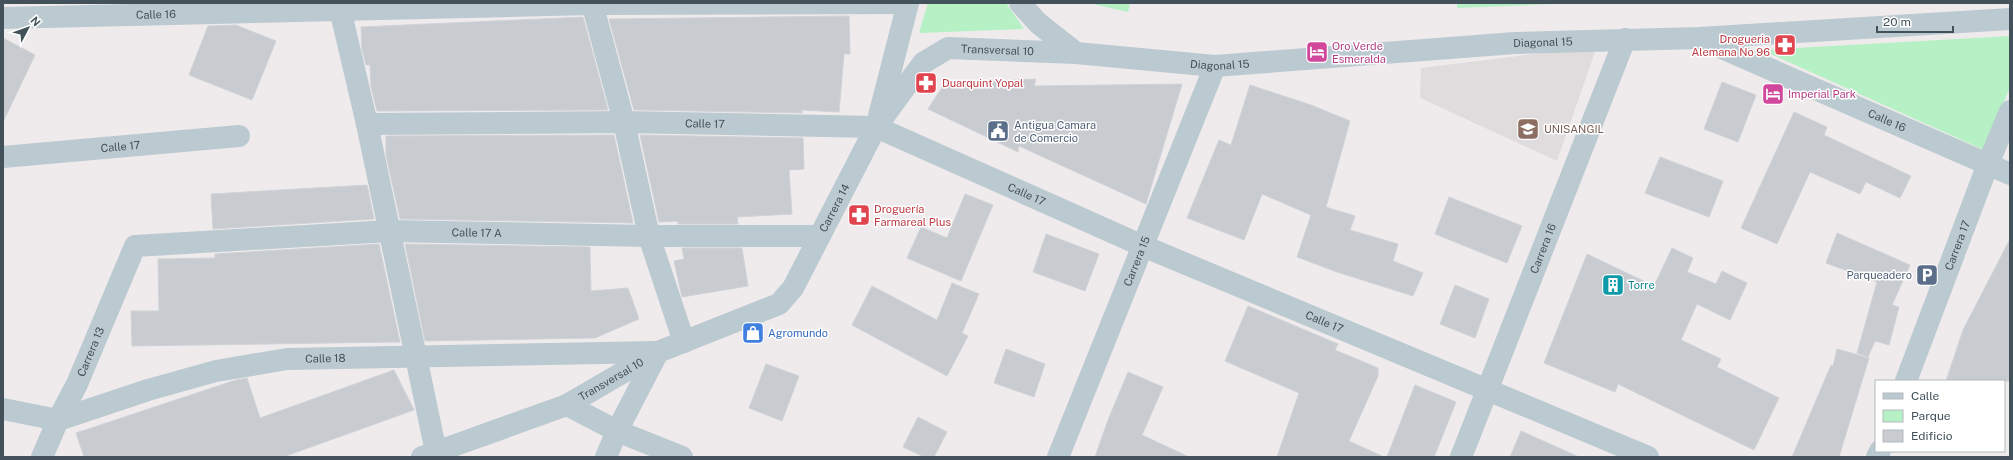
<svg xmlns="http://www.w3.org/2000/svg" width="2013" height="460" viewBox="0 0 2013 460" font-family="'Public Sans',sans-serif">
<rect width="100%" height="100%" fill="#efebec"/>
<path fill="#e0dcde" d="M 1597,46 L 1557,161 L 1420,98 L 1421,68 Z"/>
<path fill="#b5f1c4" d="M 928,3 L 1006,3 L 1024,29 L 919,33 Z
M 1089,3 L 1130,3 L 1128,12 Z
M 1457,3 L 1579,3 L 1457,8 Z
M 2010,36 L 2010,87 L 1984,150 L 1762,50 Z"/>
<path fill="#c8ccd1" stroke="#cfd3d8" d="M 849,16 L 850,54 L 844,54 L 839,112 L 802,110 L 802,113 L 634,110 L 609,19 Z
M 583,17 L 608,110 L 377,111 L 371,87 L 370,65 L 366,65 L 362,50 L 361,27 Z
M 236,25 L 276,41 L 252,100 L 189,75 L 208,26 Z
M 3,38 L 35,55 L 3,122 Z
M 1036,79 L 1034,86 L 1182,84 L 1146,204 L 1019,146 L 1018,152 L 928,109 L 945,83 Z
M 1722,82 L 1756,95 L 1738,142 L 1704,129 Z
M 1250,85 L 1311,105 L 1350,121 L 1326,207 L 1355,216 L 1350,230 L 1398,244 L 1393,261 L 1423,273 L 1413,296 L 1337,272 L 1297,257 L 1311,215 L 1262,194 L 1244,240 L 1187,218 L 1219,140 L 1231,145 Z
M 1794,112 L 1827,127 L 1824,135 L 1911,176 L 1900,198 L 1866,182 L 1860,194 L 1810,172 L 1777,244 L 1741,228 Z
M 614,135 L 633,223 L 400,219 L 386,155 L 386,136 Z
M 640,135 L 803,138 L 804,169 L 789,170 L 792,214 L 737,217 L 738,224 L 678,224 L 678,221 L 659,222 Z
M 1660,157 L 1723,181 L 1709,217 L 1645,193 Z
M 367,185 L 374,219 L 213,229 L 211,194 Z
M 965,194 L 993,205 L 961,281 L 907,258 L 921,227 L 947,238 Z
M 1449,197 L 1522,226 L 1507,263 L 1435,234 Z
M 1837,233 L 1910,265 L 1892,305 L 1899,307 L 1889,345 L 1875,341 L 1868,357 L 1857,353 L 1877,282 L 1826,263 Z
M 1046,234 L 1099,254 L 1085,291 L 1033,272 Z
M 2010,239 L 2010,381 L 1946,381 L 1963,330 Z
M 379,244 L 400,342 L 132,346 L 131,311 L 159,311 L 158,259 L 215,258 L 215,254 Z
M 405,244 L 590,247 L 591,291 L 628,288 L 639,319 L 595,338 L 425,341 Z
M 682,248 L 742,248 L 748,286 L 682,297 L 674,261 L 684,259 Z
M 1672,248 L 1693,258 L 1687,272 L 1716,284 L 1722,271 L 1747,283 L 1730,320 L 1697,304 L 1681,340 L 1721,359 L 1717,367 L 1779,398 L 1754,450 L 1618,384 L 1615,392 L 1544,363 L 1587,254 L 1654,286 Z
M 952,283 L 979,294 L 962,333 L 968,336 L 947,376 L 852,325 L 872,286 L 937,320 Z
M 1455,285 L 1489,299 L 1475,338 L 1440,324 Z
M 1248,306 L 1338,344 L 1335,350 L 1378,368 L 1378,376 L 1349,441 L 1384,457 L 1277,457 L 1299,393 L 1225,361 Z
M 1006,349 L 1045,364 L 1034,397 L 994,383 Z
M 1837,349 L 1869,358 L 1839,457 L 1792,457 L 1831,365 L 1833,366 Z
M 766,364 L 799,376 L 782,421 L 749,408 Z
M 394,370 L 414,410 L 283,457 L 84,457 L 76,433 L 236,380 L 247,378 L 260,418 Z
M 1128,372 L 1163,387 L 1142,435 L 1189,457 L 1095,457 L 1108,420 Z
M 1415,385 L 1456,402 L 1434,457 L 1387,457 Z
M 918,417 L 947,432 L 934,457 L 924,457 L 903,447 Z
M 1521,431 L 1579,457 L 1510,457 Z"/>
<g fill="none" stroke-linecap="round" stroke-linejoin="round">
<g stroke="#bbc9d0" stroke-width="22">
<path d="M 592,3 L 624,122 L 649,236 L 684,342"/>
<path d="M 1020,3 L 1038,23 L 1076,53"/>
<path d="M 340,9 L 367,124 L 436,452"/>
<path id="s1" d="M 3,18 L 592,4 L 908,3"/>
<path id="s2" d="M 1701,39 L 2010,174"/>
<path d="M 879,116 L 908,3"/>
<path id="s3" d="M 367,124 L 624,122 L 876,127 L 1143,246 L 1648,457"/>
<path id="s4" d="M 3,157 L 239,136"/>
<path id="s5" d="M 1906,381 L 1988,164 L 2010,111"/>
<path d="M 567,405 L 617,431 L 682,457"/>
<path id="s6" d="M 3,409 L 58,420 L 148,390 L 216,371 L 287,359 L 656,352"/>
<path id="s7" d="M 42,457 L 58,420 L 77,384 L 135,246 L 389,231 L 649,236 L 819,236"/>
<path id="s8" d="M 422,457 L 567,405 L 658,352 L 779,304 L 793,288 L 876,127 L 923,63 L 948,48 L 1076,53 L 1215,66 L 1515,43 L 1699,38 L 2010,19"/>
<path d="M 606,457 L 617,431 L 658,352"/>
<path id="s9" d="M 1058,457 L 1215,66"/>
<path id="s10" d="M 1461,457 L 1625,39"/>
<path d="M 1877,457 L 1880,451"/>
</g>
</g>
<defs>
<g id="pharmacy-square" transform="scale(1.15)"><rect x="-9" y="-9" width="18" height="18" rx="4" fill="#e0444e" stroke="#fff"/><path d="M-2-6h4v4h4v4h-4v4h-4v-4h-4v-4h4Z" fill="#fff"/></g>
<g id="hotel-square" transform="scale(1.15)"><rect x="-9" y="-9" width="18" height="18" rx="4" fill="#d1479c" stroke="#fff"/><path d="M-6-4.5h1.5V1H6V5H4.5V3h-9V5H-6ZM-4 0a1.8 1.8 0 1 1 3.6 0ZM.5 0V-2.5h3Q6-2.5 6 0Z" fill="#fff"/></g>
<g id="university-square" transform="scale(1.15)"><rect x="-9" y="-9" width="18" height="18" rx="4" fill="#8d6e63" stroke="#fff"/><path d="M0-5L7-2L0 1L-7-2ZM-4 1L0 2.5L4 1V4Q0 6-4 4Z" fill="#fff"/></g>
<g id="civic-square" transform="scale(1.15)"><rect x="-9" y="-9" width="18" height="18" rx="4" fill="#5c6f8a" stroke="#fff"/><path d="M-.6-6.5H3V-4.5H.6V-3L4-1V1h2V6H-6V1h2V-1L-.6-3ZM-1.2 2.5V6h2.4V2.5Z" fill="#fff"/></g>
<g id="parking-square" transform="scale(1.15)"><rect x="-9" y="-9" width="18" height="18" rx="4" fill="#5c6f8a" stroke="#fff"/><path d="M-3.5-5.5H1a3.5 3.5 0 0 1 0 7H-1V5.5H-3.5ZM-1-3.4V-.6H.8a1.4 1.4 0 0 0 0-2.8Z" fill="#fff"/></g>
<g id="building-square" transform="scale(1.15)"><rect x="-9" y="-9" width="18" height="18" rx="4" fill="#0f9aa8" stroke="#fff"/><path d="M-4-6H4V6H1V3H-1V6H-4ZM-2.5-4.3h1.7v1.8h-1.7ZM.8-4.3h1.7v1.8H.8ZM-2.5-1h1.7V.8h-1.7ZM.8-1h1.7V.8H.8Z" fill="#fff"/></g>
<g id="shop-square" transform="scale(1.15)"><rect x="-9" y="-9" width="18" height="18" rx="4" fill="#3f7fe0" stroke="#fff"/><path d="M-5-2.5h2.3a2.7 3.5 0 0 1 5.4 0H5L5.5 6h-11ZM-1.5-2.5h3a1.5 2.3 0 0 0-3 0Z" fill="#fff"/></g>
</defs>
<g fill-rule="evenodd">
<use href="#pharmacy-square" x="1785" y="45"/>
<use href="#hotel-square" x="1317" y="52"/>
<use href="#pharmacy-square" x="926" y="83"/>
<use href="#hotel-square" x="1773" y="94"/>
<use href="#university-square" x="1528" y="129"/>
<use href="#civic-square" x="998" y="131"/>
<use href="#pharmacy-square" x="859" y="215"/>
<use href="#parking-square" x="1927" y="275"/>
<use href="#building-square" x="1613" y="285"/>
<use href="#shop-square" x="753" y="333"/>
</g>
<g text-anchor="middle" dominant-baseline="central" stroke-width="3" stroke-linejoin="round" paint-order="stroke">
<g font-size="11" fill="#43525a" stroke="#fff">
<text stroke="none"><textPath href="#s1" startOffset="153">Calle 16</textPath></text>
<text stroke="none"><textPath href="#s8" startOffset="1297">Diagonal 15</textPath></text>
<text stroke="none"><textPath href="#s8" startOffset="750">Transversal 10</textPath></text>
<text stroke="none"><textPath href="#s8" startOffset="973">Diagonal 15</textPath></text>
<text stroke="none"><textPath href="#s2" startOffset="203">Calle 16</textPath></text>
<text stroke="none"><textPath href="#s3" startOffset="338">Calle 17</textPath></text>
<text stroke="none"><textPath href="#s4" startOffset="118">Calle 17</textPath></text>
<text stroke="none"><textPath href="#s3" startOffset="674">Calle 17</textPath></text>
<text stroke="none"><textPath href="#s8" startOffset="501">Carrera 14</textPath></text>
<text stroke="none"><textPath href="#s7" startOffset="573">Calle 17 A</textPath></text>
<text stroke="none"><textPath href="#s5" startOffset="145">Carrera 17</textPath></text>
<text stroke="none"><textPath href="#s10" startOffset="224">Carrera 16</textPath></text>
<text stroke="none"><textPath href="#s9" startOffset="211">Carrera 15</textPath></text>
<text stroke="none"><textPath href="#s3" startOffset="998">Calle 17</textPath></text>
<text stroke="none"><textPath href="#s7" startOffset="116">Carrera 13</textPath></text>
<text stroke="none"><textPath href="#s6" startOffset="332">Calle 18</textPath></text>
<text stroke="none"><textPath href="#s8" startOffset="205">Transversal 10</textPath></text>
</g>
<g font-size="11" fill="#be3a42" stroke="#fff" text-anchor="start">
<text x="1770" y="39" text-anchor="end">Drogueria<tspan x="1770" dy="13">Alemana No 96</tspan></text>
<text x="942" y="83">Duarquint Yopal</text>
<text x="874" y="209">Droguería<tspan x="874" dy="13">Farmareal Plus</tspan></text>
</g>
<g font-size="11" fill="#b23c85" stroke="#fff" text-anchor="start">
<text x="1332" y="46">Oro Verde<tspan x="1332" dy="13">Esmeralda</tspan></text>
<text x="1788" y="94">Imperial Park</text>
</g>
<g font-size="11" fill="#4e5e75" stroke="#fff" text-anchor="start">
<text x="1014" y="125">Antigua Camara<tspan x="1014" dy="13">de Comercio</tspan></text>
<text x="1912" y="275" text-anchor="end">Parqueadero</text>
</g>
<g font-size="11" fill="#785e54" stroke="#fff" text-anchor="start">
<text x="1544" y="129">UNISANGIL</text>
</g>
<g font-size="11" fill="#0d838f" stroke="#fff" text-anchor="start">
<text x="1628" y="285">Torre</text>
</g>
<g font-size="11" fill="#366cbe" stroke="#fff" text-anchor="start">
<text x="768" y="333">Agromundo</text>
</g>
</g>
<rect width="2013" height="460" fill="none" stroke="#43525a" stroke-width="8"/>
<rect x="1875" y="380" width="130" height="72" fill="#ffffff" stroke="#b4babd"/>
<rect x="1883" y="393" width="20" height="6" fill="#bbc9d0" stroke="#b4babd"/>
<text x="1911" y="400" font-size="12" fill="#43525a">Calle</text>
<rect x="1883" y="410" width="20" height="12" fill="#b5f1c4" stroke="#b4babd"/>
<text x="1911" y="420" font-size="12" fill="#43525a">Parque</text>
<rect x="1883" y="430" width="20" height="12" fill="#c8ccd1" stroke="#b4babd"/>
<text x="1911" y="440" font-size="12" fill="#43525a">Edificio</text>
<g transform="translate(28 28) rotate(49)" stroke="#ffffff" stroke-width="3" paint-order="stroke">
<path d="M0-3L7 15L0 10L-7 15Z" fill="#43525a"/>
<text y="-6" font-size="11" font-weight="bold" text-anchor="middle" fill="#43525a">N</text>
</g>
<path d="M1877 26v6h76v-6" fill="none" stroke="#43525a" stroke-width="2"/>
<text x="1883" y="26" font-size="12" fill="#43525a" stroke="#ffffff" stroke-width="3" paint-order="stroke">20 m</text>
</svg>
